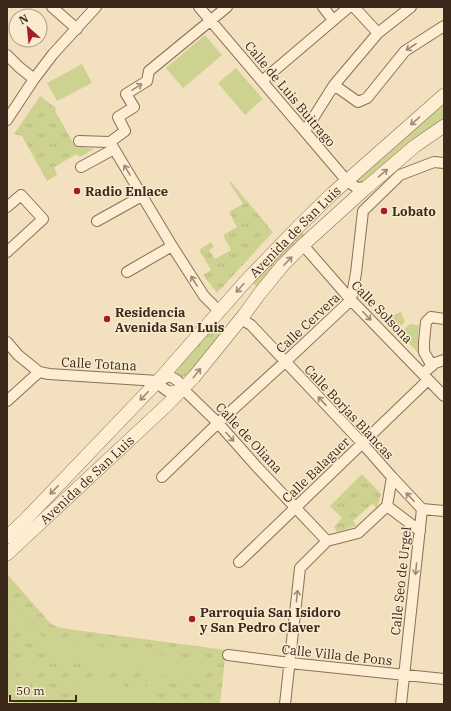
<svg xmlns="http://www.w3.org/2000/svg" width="451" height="711" viewBox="0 0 451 711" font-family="'IBM Plex Serif',serif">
<defs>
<pattern id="grass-tufts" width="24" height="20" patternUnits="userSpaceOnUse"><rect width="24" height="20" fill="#ced291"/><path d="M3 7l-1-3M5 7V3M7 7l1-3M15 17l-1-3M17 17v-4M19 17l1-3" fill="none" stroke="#b2b47c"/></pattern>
</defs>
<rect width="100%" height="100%" fill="#f3e0be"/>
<path fill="url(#grass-tufts)" d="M 40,96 L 57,109 L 55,111 L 75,146 L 94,149 L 80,157 L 77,154 L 54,167 L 57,175 L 47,181 L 22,136 L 14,134 Z
M 444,100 L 444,121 L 365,181 L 358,183 L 355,179 Z
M 229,182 L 231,182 L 273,232 L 217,293 L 203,275 L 211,270 L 199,250 L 211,242 L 214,247 L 209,250 L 215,259 L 231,250 L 223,235 L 237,227 L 229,212 L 243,204 Z
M 301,231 L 306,236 L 259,288 L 251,282 Z
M 218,323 C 222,324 224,328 224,332 L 188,375 L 181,377 L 178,375 L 176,371 L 178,367 L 215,324 Z
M 362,474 L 381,494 L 377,508 L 372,504 L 353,521 L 356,525 L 355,526 L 337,532 L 334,527 L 342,518 L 330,506 Z
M 7,574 L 51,624 L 60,628 L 226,650 L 220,704 L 15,704 L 7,695 Z"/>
<path fill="#ced291" d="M 205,35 L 222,55 L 183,88 L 166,68 Z
M 82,64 L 92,83 L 57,101 L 47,83 Z
M 236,68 L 263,99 L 245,115 L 218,83 Z
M 401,312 L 405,322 L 397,329 L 387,317 Z
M 410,324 L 419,325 L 418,337 L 418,353 L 400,333 Z
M 15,608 L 45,639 L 220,662 L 210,672 L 188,679 L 175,678 L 166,675 L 156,678 L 155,691 L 148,704 L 67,704 L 76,677 L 123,683 L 128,690 L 136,693 L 141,691 L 147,686 C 147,684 148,680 147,679 C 144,669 134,669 127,674 L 84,666 L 43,650 L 9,613 Z
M 28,658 L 38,665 L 27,694 L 51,704 L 20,704 L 17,703 L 7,692 L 7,676 L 12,671 L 20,682 L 26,673 L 20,666 Z"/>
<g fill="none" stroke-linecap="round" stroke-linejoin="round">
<g stroke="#8d7055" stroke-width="12">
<path id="minor" d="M 52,7 L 77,29
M 199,7 L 347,181 L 357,188 L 367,187
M 323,7 L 333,20
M 354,7 L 378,33
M 7,55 L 19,67 L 34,79
M 262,81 L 349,7
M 334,85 L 358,102 L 367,98 L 405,51 L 444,26
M 7,120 L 34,79 L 53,54 L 96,7
M 305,131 L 334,85 L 378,33 L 411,7
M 79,141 L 110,142 L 125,131 L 118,117 L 134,107 L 126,94 L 147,81 L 149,71 L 227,7
M 110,142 L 172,246 L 204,296 L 219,311
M 81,167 L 114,149
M 7,207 L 21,195 L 43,219 L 7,252
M 97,221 L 142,196
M 303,245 L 351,300 L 444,396
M 127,272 L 172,246
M 241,319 L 251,325 L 362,443 L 392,477 L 422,509 L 444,511
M 7,342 L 18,355 L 39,372 L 49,374 L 158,381
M 432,366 L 424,352 L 424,342 L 426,322 L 431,317 L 444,319
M 427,370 L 435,363 L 444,360
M 170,376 L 178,381 L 183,389 L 169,392 L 162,387 L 158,381 Z
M 183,389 L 218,423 L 257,467 L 327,541
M 7,401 L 39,372
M 162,477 L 218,423 L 285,362 L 351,300 L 356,273 L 363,211 L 400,175 L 434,162 L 444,163
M 387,506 L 420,531
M 387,506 L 392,477
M 239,562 L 428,380
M 228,655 L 290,663 L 444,679
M 285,704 L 300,568 L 327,541 L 358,533 L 387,506
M 401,704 L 422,509"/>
</g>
<g stroke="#8d7055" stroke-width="14">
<g id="tertiary">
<path id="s1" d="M 7,537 L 25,520 L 158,381 L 245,282 L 300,225 L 333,193 L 444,95"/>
<path id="s2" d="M 7,554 L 167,405 L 194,377 L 244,315 L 260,293 L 283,265 L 303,245 L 367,187 L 415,146 L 444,126"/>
</g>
</g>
<use href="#minor" stroke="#fdeed3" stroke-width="10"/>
<use href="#tertiary" stroke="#fdeed3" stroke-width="13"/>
</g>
<defs><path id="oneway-shaft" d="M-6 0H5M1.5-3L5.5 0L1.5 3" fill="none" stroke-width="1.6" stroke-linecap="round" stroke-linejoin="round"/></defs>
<g stroke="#9c8c77">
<use href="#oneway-shaft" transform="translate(411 47) rotate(147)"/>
<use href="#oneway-shaft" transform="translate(137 87) rotate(-32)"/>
<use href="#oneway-shaft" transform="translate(415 121) rotate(139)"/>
<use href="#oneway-shaft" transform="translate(127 170) rotate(-121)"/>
<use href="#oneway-shaft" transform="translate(383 173) rotate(-40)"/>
<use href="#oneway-shaft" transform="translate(288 261) rotate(-46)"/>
<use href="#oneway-shaft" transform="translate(194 281) rotate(-122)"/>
<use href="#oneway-shaft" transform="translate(240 288) rotate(132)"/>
<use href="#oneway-shaft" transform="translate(367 316) rotate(46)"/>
<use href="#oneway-shaft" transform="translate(197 373) rotate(-51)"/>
<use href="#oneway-shaft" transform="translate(144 396) rotate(134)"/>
<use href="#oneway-shaft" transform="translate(322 401) rotate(-133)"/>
<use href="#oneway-shaft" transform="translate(230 437) rotate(48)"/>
<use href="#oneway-shaft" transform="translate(54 490) rotate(134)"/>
<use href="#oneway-shaft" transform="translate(410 497) rotate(-134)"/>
<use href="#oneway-shaft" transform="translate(416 569) rotate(96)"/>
<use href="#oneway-shaft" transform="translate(297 596) rotate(-84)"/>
</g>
<g fill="#a31e26" stroke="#f9ebcf" stroke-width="1.5">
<circle cx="77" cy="191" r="4"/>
<circle cx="384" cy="211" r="4"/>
<circle cx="107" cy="319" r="4"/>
<circle cx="192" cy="619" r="4"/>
</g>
<g text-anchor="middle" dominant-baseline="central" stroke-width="3" stroke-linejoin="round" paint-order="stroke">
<g font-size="13" fill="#3b291b" stroke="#f9ebcf">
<text transform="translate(290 94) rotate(50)">Calle de Luis Buitrago</text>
<text stroke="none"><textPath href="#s1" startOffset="420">Avenida de San Luis</textPath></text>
<text transform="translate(382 312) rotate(46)">Calle Solsona</text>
<text transform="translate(308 323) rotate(-43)">Calle Cervera</text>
<text transform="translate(99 364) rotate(3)">Calle Totana</text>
<text transform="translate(349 412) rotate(47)">Calle Borjas Blancas</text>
<text transform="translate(249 438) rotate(47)">Calle de Oliana</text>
<text transform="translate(316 470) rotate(-44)">Calle Balaguer</text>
<text stroke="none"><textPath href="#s2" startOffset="109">Avenida de San Luis</textPath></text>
<text transform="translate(401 581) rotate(-84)">Calle Seo de Urgel</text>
<text transform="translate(337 655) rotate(6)">Calle Villa de Pons</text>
</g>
<g font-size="13" font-weight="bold" fill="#3b291b" stroke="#f9ebcf" text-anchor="start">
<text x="85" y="191">Radio Enlace</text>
<text x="392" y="211">Lobato</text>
<text x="115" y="312">Residencia<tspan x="115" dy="15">Avenida San Luis</tspan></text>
<text x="200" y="612">Parroquia San Isidoro<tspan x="200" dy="15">y San Pedro Claver</tspan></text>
</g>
</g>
<rect width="451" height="711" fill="none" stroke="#3b291b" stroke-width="16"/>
<g transform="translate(28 28) rotate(333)"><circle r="19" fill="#f9ebcf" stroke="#ad9d87"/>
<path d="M0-3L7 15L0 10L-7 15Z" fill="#a31e26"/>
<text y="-6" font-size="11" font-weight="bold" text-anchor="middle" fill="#3b291b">N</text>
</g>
<path d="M10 695v6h66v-6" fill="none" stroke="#3b291b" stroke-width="2"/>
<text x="16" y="695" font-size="12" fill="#3b291b" stroke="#f9ebcf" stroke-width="3" paint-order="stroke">50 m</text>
</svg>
